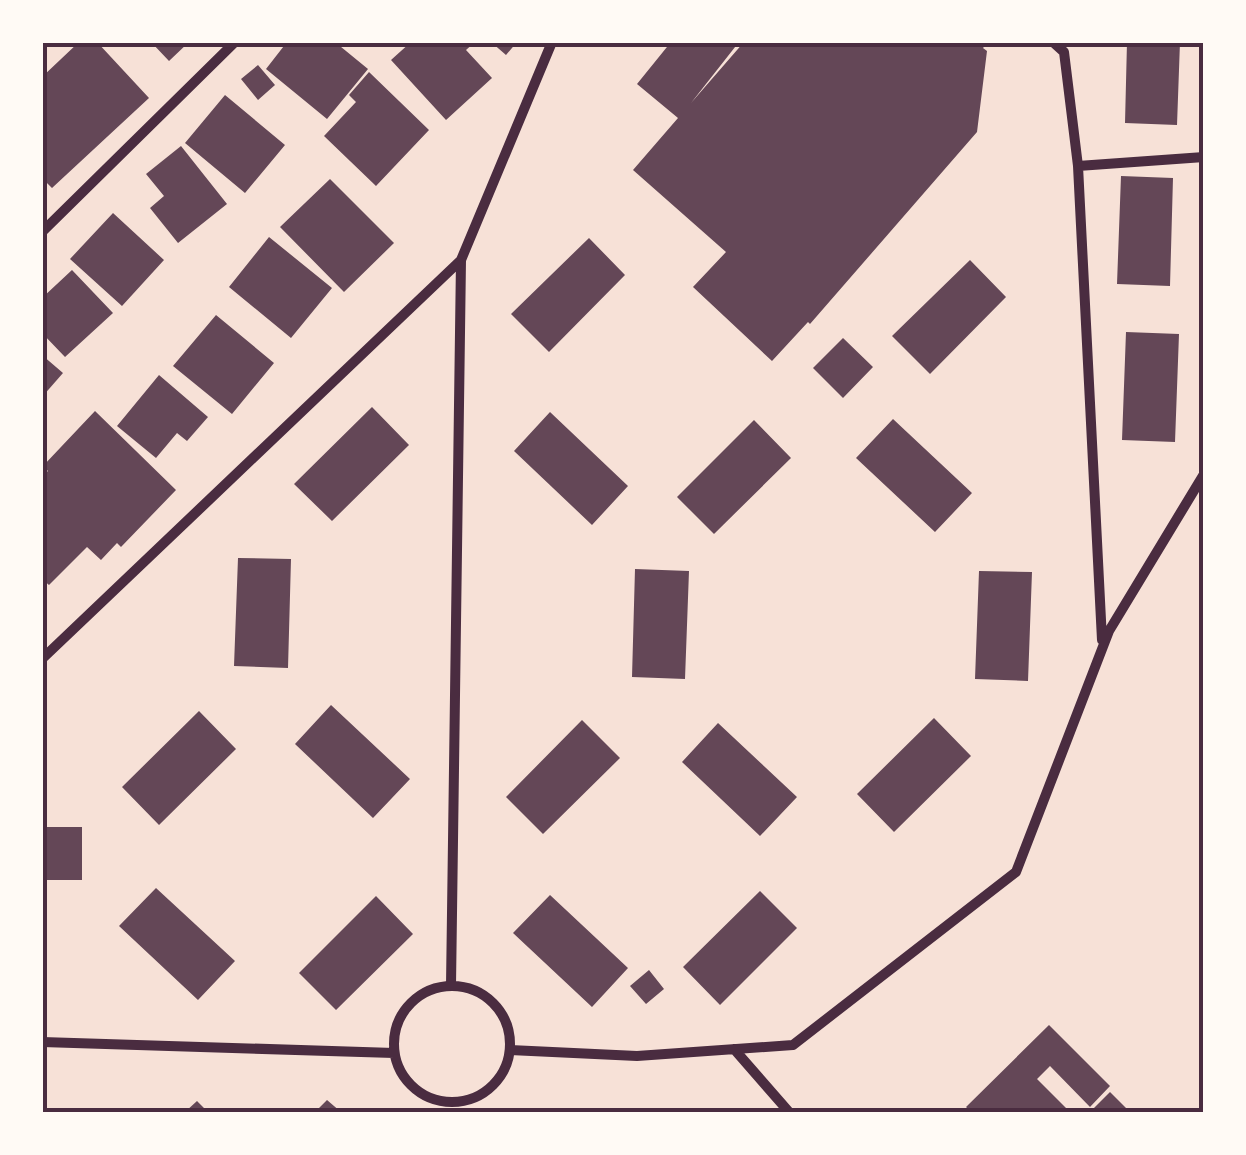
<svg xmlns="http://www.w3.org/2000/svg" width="1246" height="1155" viewBox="0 0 1246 1155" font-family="'Alegreya Sans',sans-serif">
<rect width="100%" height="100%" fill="#f7e1d7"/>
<path fill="#644757" d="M 79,42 L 97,42 L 149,98 L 52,188 L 42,178 L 42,77 Z
M 151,42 L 189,42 L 169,61 Z
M 287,42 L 335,42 L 368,69 L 327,119 L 266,69 Z
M 411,42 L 475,42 L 466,50 L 492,78 L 446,120 L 391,60 Z
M 491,42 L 517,42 L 506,55 Z
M 671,42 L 739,42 L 691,103 L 744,42 L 988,42 L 983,48 L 987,51 L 977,132 L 810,324 L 808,322 L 772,361 L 693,287 L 726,252 L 633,170 L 678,118 L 637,84 Z
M 1127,42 L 1180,42 L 1177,125 L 1125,123 Z
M 258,65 L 275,85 L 258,100 L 241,79 Z
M 369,72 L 429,130 L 376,186 L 324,136 L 356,102 L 349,95 Z
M 225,95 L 285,145 L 245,193 L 185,143 Z
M 181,146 L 227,204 L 178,243 L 150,208 L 164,196 L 146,174 Z
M 1121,176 L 1173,178 L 1170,286 L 1117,284 Z
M 330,179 L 394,243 L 344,292 L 280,227 Z
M 113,213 L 164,260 L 122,306 L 70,259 Z
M 269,237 L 332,288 L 291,338 L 229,287 Z
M 589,238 L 625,275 L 549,352 L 511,314 Z
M 970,260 L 1006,297 L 930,374 L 892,336 Z
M 72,270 L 113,313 L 65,357 L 42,333 L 42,298 Z
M 216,315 L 274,363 L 232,414 L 173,366 Z
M 1126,332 L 1179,334 L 1175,442 L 1122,440 Z
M 843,338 L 873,367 L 843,398 L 813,368 Z
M 42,355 L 63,373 L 42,397 Z
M 159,375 L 208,417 L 187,441 L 177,433 L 156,458 L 117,426 Z
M 372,407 L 409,445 L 332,521 L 294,484 Z
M 95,411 L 176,490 L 121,547 L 117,543 L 101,560 L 87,547 L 49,585 L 42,579 L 42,476 L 48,471 L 43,466 Z
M 550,412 L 628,486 L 592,525 L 514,451 Z
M 893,419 L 972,493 L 935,532 L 856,458 Z
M 754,420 L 791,458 L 714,534 L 677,497 Z
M 238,558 L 291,559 L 288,668 L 234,666 Z
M 635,569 L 689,571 L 685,679 L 632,677 Z
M 979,571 L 1032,572 L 1028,681 L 975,679 Z
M 331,705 L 410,779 L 373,818 L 295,744 Z
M 199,711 L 236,749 L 159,825 L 122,787 Z
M 934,718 L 971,756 L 894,832 L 857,794 Z
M 582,720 L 620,758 L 543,834 L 506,797 Z
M 718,723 L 797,797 L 760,836 L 682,762 Z
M 42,827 L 82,827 L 82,880 L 42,880 Z
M 156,888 L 235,961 L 198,1000 L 119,926 Z
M 760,891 L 797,928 L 720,1005 L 683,967 Z
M 550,895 L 628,968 L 592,1007 L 513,933 Z
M 376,896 L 413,934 L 336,1010 L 299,973 Z
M 649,970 L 664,989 L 646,1004 L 630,986 Z
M 1049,1025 L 1110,1086 L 1090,1107 L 1050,1066 L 1037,1079 L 1070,1112 L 971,1112 L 966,1107 Z
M 1110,1092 L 1130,1112 L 1090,1112 Z
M 327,1100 L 341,1112 L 315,1112 Z
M 197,1101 L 208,1112 L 185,1112 Z"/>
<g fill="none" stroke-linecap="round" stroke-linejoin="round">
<path stroke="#4a2c40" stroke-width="10" d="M 1053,42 L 1064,52 L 1078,166 L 1102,640
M 1078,166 L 1204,157
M 42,232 L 235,42
M 42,659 L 461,260
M 451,986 L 461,260 L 552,42
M394 1044a58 58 0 1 1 116 0a58 58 0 1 1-116 0Z
M 42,1042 L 394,1053
M 734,1049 L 789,1112
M 510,1050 L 637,1056 L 793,1045 L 1016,872 L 1109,631 L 1204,474"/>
</g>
<rect width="1246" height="1155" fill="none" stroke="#fffaf5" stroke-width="90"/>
<rect x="45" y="45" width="1156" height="1065" fill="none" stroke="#4a2c40" stroke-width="4"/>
</svg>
